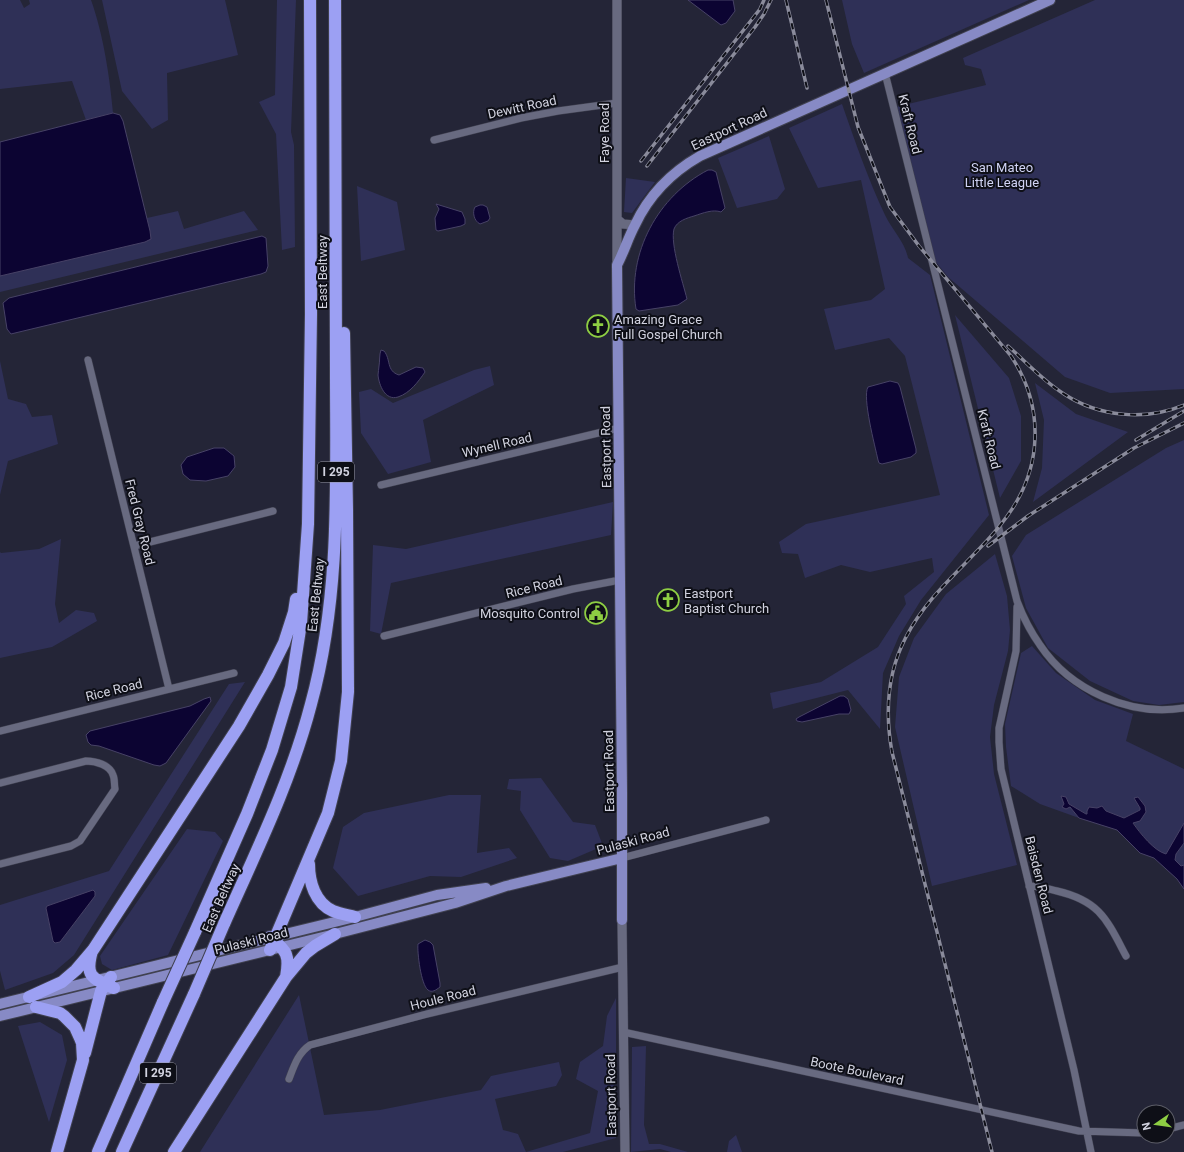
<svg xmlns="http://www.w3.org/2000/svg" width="1184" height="1152" viewBox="0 0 1184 1152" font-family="Roboto,sans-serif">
<rect width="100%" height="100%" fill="#242537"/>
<path fill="#2f3057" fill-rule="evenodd" d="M 0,0 L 20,0 L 24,8 L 30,4 L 29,0 L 91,0 C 103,33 110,78 113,113 L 86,120 L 72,81 L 0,89 Z
M 102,0 L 225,0 L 238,55 L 167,73 L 168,120 L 152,129 L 122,91 Z
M 277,0 L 296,0 L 291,132 L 294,145 L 295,247 L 282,250 L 276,134 L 259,102 L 275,95 Z
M 842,0 L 1029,0 L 864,73 L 852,44 Z
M 1095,0 L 1184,0 L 1184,389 L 1110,393 L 1065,377 L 948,277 L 935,261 L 896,107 L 986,85 L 981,69 L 965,65 L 963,58 Z
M 842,104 C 855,141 868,179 885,215 C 892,230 905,242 908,258 L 930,275 L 989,515 L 921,600 L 899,636 L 883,673 L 880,729 L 848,690 L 773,709 L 770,693 L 821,682 L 878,647 L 906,604 L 904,596 L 934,572 L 932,558 L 870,572 L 841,565 L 805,578 L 798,554 L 782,553 L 779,542 L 806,524 L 940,495 L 905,356 L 889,338 L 835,350 L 824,309 L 871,300 L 885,289 L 861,180 L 818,188 L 789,128 Z
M 769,136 L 785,189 L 777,199 L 737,208 L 718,158 Z
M 626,178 L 655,182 L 632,213 L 624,212 Z
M 357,186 L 397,202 L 405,250 L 361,261 Z
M 178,211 L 184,229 L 244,211 L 258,230 L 0,292 L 0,276 L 151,238 L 147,218 Z
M 955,315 L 1009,378 L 1021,416 L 1021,461 L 1000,498 Z
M 0,361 L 8,399 L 26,404 L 32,417 L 52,415 L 58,444 L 8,461 L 0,495 Z
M 490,366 L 494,385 L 423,420 L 431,462 L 388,474 L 361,433 L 359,392 L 371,389 L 393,403 L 474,370 Z
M 1035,383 L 1076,414 L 1128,432 L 1033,502 L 1042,468 L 1044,420 Z
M 1184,440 L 1184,702 L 1159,705 L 1133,701 L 1090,681 L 1048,648 L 1026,608 L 1012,556 L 1026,535 L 1166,448 Z
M 613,502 L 611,535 L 391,583 L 381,634 L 370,631 L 373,545 L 406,549 Z
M 61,539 L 55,604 L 59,623 L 76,610 L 94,613 L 97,621 L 52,647 L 0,658 L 0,552 L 1,553 L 39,549 Z
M 995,554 L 1007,596 L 1010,630 L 1008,651 L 994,705 L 990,737 L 994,774 L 1017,865 L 932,886 L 895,727 L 899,677 L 914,638 L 946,594 Z
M 1032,646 L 1056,673 L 1095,700 L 1133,714 L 1126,741 L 1184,769 L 1184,823 L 1166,855 C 1154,851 1140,833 1133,822 L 1146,812 L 1134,798 L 1140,808 L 1140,810 L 1124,818 L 1106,811 L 1086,814 L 1069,804 L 1067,799 L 1062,796 L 1079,818 L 1040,804 L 1011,786 L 1006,747 L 1005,724 L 1021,653 Z
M 245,682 L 74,955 L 53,973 L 5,990 L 0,971 L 0,905 L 109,871 L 229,684 ZM 95,892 L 95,896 L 60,942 L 55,943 L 53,941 L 46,908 L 47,906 Z
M 541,778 L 573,822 L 595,825 L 603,846 L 568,861 L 550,858 L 520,810 L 521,791 L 507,789 L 509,779 Z
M 449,795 L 481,795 L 477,853 L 509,848 L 517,858 L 461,877 L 430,876 L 358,896 L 333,868 L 343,827 L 364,813 Z
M 187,829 L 215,832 L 223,841 L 168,955 L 112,970 L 102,964 L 100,956 Z
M 1184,843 L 1184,865 L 1181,866 L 1175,860 L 1176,854 Z
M 299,995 L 324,1115 L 380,1110 L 481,1090 L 491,1076 L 559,1062 L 562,1075 L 556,1086 L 495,1099 L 503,1130 L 518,1134 L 526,1152 L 590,1133 L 598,1091 L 576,1079 L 580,1062 L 603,1046 L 607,1016 L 616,998 L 616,1138 L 563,1152 L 200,1152 Z
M 40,1022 L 62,1035 L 67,1060 L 49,1122 L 18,1026 Z
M 646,1046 L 644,1125 L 649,1144 L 660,1144 L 688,1152 L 671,1152 L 660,1149 L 631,1152 L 632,1047 Z
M 736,1135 L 742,1152 L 727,1152 L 729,1141 Z"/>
<path fill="#0c0432" stroke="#474266" d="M 688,0 L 733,0 L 735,11 L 726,23 L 721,25 Z
M 113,113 L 120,115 L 123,121 L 150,231 L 151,239 L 145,242 L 0,276 L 0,142 Z
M 708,170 L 712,170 L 716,172 L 725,208 L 721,212 C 713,209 703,213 694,216 C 687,218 677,221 674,229 C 670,244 683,283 687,299 L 678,305 L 639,311 L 636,309 C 627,253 658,196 708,170 Z
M 436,204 L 462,212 L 465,219 L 465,224 L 461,226 L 438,231 L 436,230 L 435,218 L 439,209 Z
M 480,205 L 483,205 L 487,207 L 490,218 L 488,221 L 480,224 C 474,221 472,212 475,207 Z
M 262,236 L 266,238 L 268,266 L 266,272 L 261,274 L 15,333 L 11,334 L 7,329 L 3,303 L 9,298 Z
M 381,350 L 384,351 C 391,359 386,371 399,375 L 416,367 L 423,368 L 425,372 C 418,382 410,393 398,397 C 385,401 379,385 378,375 C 378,372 379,369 379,366 C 380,361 379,355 381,350 Z
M 890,381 L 898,383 L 900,387 L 916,449 L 916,453 L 911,457 L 882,464 L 879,463 L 878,460 C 875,446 862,397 868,387 Z
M 214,448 L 224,448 L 234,456 L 235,467 L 228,476 L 206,481 L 190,480 L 183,474 L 181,465 L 187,457 Z
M 840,696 L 844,696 L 848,699 L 851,710 L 849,714 L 839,714 L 802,722 L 797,721 L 796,719 L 799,717 Z
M 210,697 L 211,701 L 166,763 L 160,766 L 154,765 L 99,746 L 91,745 L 88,742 L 86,735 L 90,731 L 190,706 L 204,699 Z
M 1061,796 L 1066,797 L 1069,804 L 1086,814 L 1087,814 L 1087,811 L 1089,807 L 1097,808 L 1102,806 L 1106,811 L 1124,818 L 1140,810 L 1140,808 L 1134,798 L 1138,797 L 1145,806 L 1146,812 L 1140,821 L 1133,823 C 1140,833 1154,851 1166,854 L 1184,823 L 1184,843 L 1176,854 L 1175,860 L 1181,866 L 1184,865 L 1184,889 L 1177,879 L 1154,858 L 1140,853 L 1117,830 L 1079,818 L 1070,807 L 1066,809 L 1062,807 L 1064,804 Z
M 93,890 L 95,892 L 95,896 L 60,942 L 55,943 L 53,941 L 46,908 L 47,906 Z
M 425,940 L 430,942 L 433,945 L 440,983 L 440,987 C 436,990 432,993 428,990 C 421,985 417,952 418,944 Z"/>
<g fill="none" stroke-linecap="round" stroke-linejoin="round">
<g stroke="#404150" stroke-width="8">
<path id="minor" d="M 885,73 L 1017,601 C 1023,617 1030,631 1040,645 C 1070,690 1130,717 1184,708
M 434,140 L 521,118 L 558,111 L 617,103
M 88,360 L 169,689
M 381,485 L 619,428
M 134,546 L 273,511
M 1017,607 L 1016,651 L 999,728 L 999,742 L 1001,769 L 1074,1070 L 1091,1152
M 384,636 L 573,589 L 620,580
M 0,731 L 234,673
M 0,783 L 86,761 C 96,761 110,765 113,775 C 115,779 114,784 115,789 L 80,841 L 71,846 L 0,864
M 622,858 L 766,820
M 1029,886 C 1039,886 1048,889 1057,891 C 1100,901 1107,920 1126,956
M 623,1032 L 1079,1131 L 1144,1133
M 289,1079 C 294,1066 298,1053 310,1045 L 427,1014 L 623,967
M 1168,1129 L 1184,1125"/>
</g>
<g stroke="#404150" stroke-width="10">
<path id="tertiary" d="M 617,0 L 617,265
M 617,219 L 623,224 L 635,225
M 622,920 L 625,1152"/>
</g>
<g stroke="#404150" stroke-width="12">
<path id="primary" d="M 622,920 L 622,792 L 617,265 C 624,252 628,238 635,225 C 649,195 672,172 700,156 L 1050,0
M 0,1004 L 355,917 L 437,895 L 486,888
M 0,1016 L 335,934 L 455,903 L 506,886 L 622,858"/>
</g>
<g stroke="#404150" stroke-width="14">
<path id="motorway" d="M 309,864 C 309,882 315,903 333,911 C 340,914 348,915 355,917
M 224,924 C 256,852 291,781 311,704 C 341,595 336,482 336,370 C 336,246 335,123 335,0
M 195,932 L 247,814 L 272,750 L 291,687 L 301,623 L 308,524 L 311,314 L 310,0
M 270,937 C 287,951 290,955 286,977
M 270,950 L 328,813 L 341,761 L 348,692 L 347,510 L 344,333
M 92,951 C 85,976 91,978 114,988
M 29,997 L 62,982 L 76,970 L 93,950 L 239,726 L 268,675 L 284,643 L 294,612 L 296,599
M 36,1007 L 60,1013 L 64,1016 L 75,1027 L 80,1038 L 82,1043 L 83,1060 L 57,1152
M 85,1053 L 101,991 L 111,977
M 98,1152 L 163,1002
M 122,1152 L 194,994
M 174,1152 L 286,977 L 306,953 L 315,946 L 335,934"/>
</g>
<use href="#minor" stroke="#686a80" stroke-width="7"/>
<use href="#tertiary" stroke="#686a80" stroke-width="9"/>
<use href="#primary" stroke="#878ac5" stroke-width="10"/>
<use href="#motorway" stroke="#9ca0f3" stroke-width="12"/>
<g stroke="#8a8b9b" stroke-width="3.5">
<path id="rail" d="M 786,0 L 807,88
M 826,0 L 858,127 L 890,207 L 919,246 L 1011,356 C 1027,380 1036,408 1035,438 C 1032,530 944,563 906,637 C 887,673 885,713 892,752 L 992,1152
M 641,161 L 760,9 L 764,0
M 647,166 L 755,27 L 764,14 L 771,0
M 1008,346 C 1026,362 1043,381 1064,394 C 1099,417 1145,421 1184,405
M 1136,440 L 1184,411
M 988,546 L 1028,516 L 1134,448 L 1184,423"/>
</g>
<use href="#rail" stroke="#0e0f17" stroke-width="2" stroke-dasharray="6" stroke-linecap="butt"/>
<g stroke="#404150" stroke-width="14" stroke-linecap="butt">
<path id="motorway-bridge" d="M 194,994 L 224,924
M 163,1002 L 195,932"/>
</g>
<use href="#motorway-bridge" stroke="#9ca0f3" stroke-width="12"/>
</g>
<defs>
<g id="church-ring" transform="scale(1.15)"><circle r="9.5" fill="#0e0f17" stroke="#8ece43" stroke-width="1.5"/><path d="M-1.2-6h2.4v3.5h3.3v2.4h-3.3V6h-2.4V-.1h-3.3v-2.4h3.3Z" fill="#8ece43"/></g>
<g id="civic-ring" transform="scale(1.15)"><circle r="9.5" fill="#0e0f17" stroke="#8ece43" stroke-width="1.5"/><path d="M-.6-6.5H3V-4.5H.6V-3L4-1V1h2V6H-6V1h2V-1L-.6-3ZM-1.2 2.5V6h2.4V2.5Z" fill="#8ece43"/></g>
</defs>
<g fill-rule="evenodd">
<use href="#church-ring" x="598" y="326"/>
<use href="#church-ring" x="668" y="600"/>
<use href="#civic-ring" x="596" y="613"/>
</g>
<g text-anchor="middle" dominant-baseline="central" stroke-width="4" stroke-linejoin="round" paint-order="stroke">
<g fill="#0e0f17" stroke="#9698a3" stroke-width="1">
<rect x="318" y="462" width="36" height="20" rx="3"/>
<rect x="140" y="1063" width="36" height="20" rx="3"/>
</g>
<g font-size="12" font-weight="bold" fill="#d1d2df">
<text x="336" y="472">I 295</text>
<text x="158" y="1073">I 295</text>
</g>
<g font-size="13" fill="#d1d2df" stroke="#0e0f17">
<text transform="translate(522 107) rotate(-12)">Dewitt Road</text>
<text transform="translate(910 124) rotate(76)">Kraft Road</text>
<text transform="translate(729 129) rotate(-25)">Eastport Road</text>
<text transform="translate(604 133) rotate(-90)">Faye Road</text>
<text transform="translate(322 272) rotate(-90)">East Beltway</text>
<text transform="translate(989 439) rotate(76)">Kraft Road</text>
<text transform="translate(497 445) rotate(-13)">Wynell Road</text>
<text transform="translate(606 447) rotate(-91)">Eastport Road</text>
<text transform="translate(140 522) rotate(76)">Fred Gray Road</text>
<text transform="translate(534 587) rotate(-14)">Rice Road</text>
<text transform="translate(316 595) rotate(-84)">East Beltway</text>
<text transform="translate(114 690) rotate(-14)">Rice Road</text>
<text transform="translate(609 771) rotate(-91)">Eastport Road</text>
<text transform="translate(633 841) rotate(-15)">Pulaski Road</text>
<text transform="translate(1039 875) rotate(76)">Baisden Road</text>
<text transform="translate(221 898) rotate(-66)">East Beltway</text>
<text transform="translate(251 941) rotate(-14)">Pulaski Road</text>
<text transform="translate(443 998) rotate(-14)">Houle Road</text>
<text transform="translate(857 1071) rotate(12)">Boote Boulevard</text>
<text transform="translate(611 1095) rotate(-91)">Eastport Road</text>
</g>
<g font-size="13" fill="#d0d3f4" stroke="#0e0f17">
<text x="1002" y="167">San Mateo<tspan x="1002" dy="15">Little League</tspan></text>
</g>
<g font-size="13" fill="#d1d2df" stroke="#0e0f17" text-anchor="start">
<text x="614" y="319">Amazing Grace<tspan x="614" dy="15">Full Gospel Church</tspan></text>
<text x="684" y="593">Eastport<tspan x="684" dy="15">Baptist Church</tspan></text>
<text x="580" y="613" text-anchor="end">Mosquito Control</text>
</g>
</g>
<g transform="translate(1156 1124) rotate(257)"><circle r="19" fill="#0e0f17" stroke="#5c5d67"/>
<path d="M0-3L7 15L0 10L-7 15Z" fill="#8ece43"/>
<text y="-6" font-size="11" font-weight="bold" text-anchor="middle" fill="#d1d2df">N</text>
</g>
</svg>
